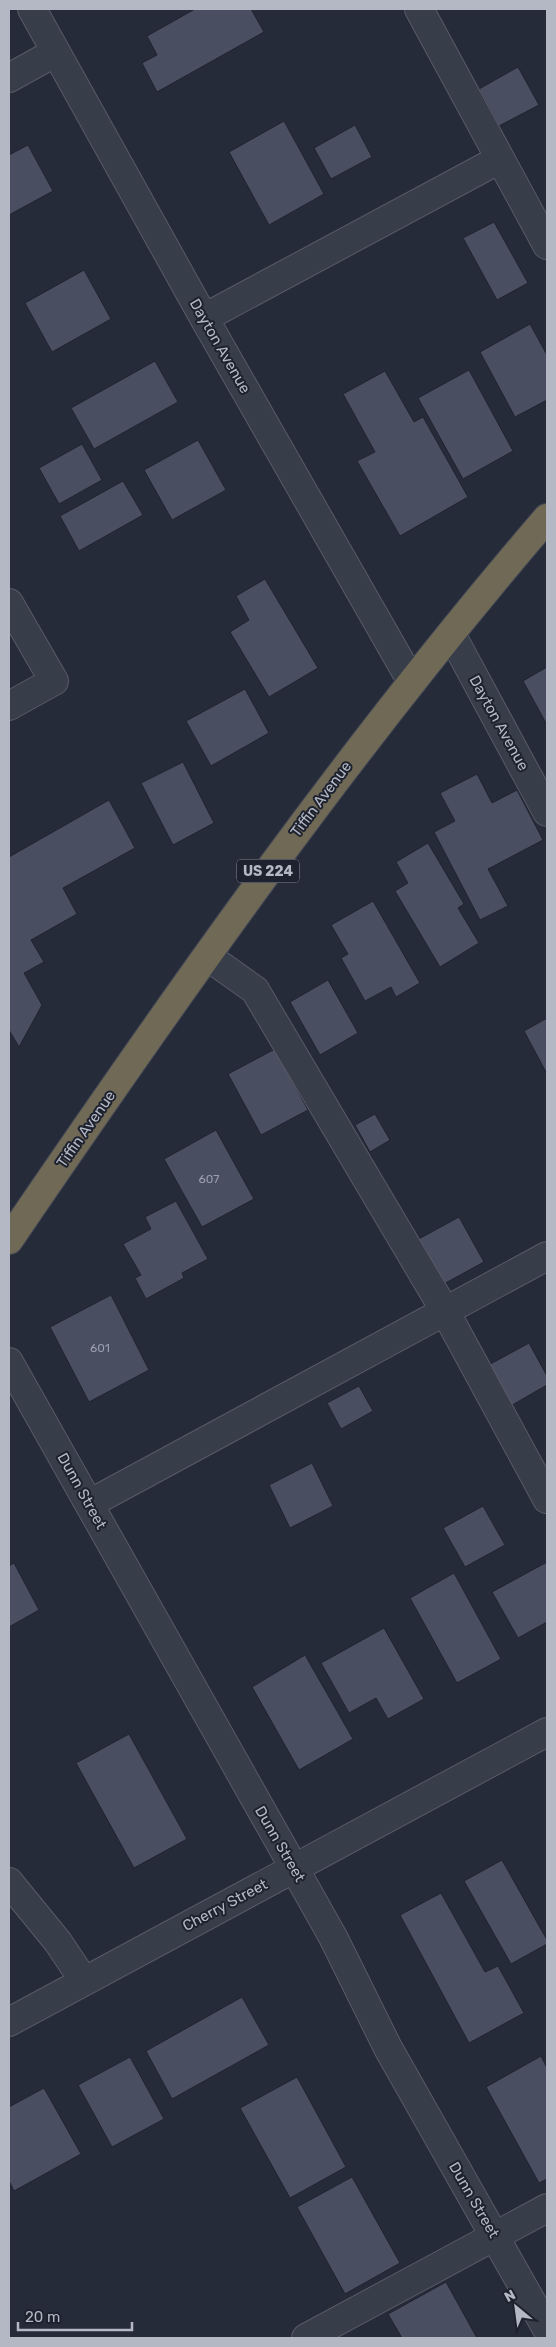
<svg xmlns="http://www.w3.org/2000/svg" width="556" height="2347" viewBox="0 0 556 2347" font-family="Rubik,sans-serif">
<rect width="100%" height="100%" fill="#252b39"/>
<path fill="#494e60" stroke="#202431" d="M 195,9 L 251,9 L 264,32 L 157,92 L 142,63 L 157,55 L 147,36 Z
M 518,67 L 539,105 L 499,126 L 479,89 Z
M 284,121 L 324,194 L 269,225 L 229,152 Z
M 355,125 L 372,157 L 331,179 L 314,148 Z
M 28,145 L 53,191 L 9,215 L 9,155 Z
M 494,222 L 528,283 L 497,300 L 463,238 Z
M 84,270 L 111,319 L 52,352 L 25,303 Z
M 530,324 L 547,355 L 547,400 L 515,417 L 480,352 Z
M 155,361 L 178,402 L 94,449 L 71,408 Z
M 469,370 L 513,451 L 463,479 L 418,398 Z
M 385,371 L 414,422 L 423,417 L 468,497 L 400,536 L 357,461 L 375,452 L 343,394 Z
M 198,440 L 226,490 L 172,520 L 144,470 Z
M 82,444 L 102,480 L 59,504 L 39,468 Z
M 123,481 L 143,515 L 79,551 L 60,516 Z
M 265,579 L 318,668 L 269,697 L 230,632 L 249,620 L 236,596 Z
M 547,667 L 547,725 L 523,681 Z
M 245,689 L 269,733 L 211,766 L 186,721 Z
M 183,762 L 214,823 L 173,845 L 141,783 Z
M 477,774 L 492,803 L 517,790 L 543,840 L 488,869 L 508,906 L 480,920 L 434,832 L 455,821 L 440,793 Z
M 109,800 L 135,848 L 63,888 L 77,914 L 31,940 L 44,962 L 24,973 L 42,1005 L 19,1047 L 9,1030 L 9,857 Z
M 428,843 L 464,904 L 458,908 L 479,943 L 440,967 L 395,891 L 408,883 L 396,862 Z
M 373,901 L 420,983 L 396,997 L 391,987 L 365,1001 L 341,958 L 348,954 L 331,925 Z
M 328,980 L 358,1033 L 320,1055 L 290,1002 Z
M 547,1018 L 547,1074 L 524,1031 Z
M 275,1049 L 308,1110 L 261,1135 L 228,1074 Z
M 375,1114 L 390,1140 L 370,1152 L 355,1125 Z
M 216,1130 L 254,1199 L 202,1227 L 164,1159 Z
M 176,1201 L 208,1259 L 182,1273 L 184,1278 L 146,1299 L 135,1278 L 141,1275 L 123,1244 L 151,1229 L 145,1217 Z
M 459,1217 L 484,1262 L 440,1286 L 415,1241 Z
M 111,1295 L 149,1370 L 89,1402 L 50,1327 Z
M 529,1343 L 547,1376 L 547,1385 L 507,1408 L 485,1367 Z
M 359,1386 L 373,1411 L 341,1429 L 327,1403 Z
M 312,1463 L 333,1506 L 290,1528 L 269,1485 Z
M 483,1506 L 505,1545 L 465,1567 L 443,1528 Z
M 547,1562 L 547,1622 L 518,1638 L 492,1592 Z
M 14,1563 L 39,1610 L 9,1627 L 9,1566 Z
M 454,1573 L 501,1659 L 457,1683 L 410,1598 Z
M 384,1628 L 424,1699 L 388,1719 L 376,1698 L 349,1713 L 321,1663 Z
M 305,1655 L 353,1739 L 299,1770 L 252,1687 Z
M 129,1734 L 187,1839 L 134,1868 L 76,1763 Z
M 502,1860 L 547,1940 L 547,1944 L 511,1964 L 464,1881 Z
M 441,1893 L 485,1972 L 498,1966 L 524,2013 L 469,2043 L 400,1915 Z
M 242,1997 L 269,2045 L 172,2099 L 146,2051 Z
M 541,2056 L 547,2068 L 547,2179 L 539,2183 L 486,2087 Z
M 130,2057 L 164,2119 L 112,2147 L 78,2085 Z
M 297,2077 L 346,2167 L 290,2198 L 240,2108 Z
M 44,2088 L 81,2154 L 14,2191 L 9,2181 L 9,2107 Z
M 352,2177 L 400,2263 L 345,2294 L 297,2207 Z
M 446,2282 L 477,2338 L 402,2338 L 388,2314 Z"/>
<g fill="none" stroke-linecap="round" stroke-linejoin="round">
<g stroke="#575b68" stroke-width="30">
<path id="minor" d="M 32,9 L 204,318 L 412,682
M 419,9 L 547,245
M 9,78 L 56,52
M 204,318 L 500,159
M 9,603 L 54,681 L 9,706
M 451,634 L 547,812
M 207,956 L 255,990 L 445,1311 L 547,1499
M 9,1362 L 333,1937 L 388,2048 L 547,2329
M 89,1504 L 547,1256
M 9,1882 L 58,1942 L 84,1981
M 9,2022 L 547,1732
M 306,2338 L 547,2208"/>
</g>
<g stroke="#444855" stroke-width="30">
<path id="highway" d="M 9,1240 C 178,992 351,746 547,518"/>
</g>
<use href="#minor" stroke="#383d4a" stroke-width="28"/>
<use href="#highway" stroke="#6f6956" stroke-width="28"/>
</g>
<g text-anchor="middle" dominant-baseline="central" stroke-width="4" stroke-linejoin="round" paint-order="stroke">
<g font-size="12" fill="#999eac">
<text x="209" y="1179">607</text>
<text x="100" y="1348">601</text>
</g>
<rect fill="#1e222f" stroke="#878b98" stroke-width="1" x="237" y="859.5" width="62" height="23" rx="4"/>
<g font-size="14" font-weight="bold" fill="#b4b8c5">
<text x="268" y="871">US 224</text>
</g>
<g font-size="15" fill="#b4b8c5" stroke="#1e222f">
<text transform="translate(220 346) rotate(60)">Dayton Avenue</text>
<text transform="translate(499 723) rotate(61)">Dayton Avenue</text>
<text transform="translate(321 799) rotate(-53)">Tiffin Avenue</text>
<text transform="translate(86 1129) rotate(-55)">Tiffin Avenue</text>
<text transform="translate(82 1491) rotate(61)">Dunn Street</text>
<text transform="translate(280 1844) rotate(60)">Dunn Street</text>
<text transform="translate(225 1905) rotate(-28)">Cherry Street</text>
<text transform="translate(474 2200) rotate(60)">Dunn Street</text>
</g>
</g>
<rect width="556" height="2347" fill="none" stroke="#b4b8c5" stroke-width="20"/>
<g transform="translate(516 2307) rotate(331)" stroke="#1e222f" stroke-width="4" paint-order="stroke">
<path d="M0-4L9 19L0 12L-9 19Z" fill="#b4b8c5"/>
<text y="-8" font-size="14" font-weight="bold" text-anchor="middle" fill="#b4b8c5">N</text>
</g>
<path d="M18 2322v8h114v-8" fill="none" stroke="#b4b8c5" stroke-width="2.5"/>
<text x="25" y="2322" font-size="15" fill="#b4b8c5" stroke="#1e222f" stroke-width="4" paint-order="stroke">20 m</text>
</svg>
